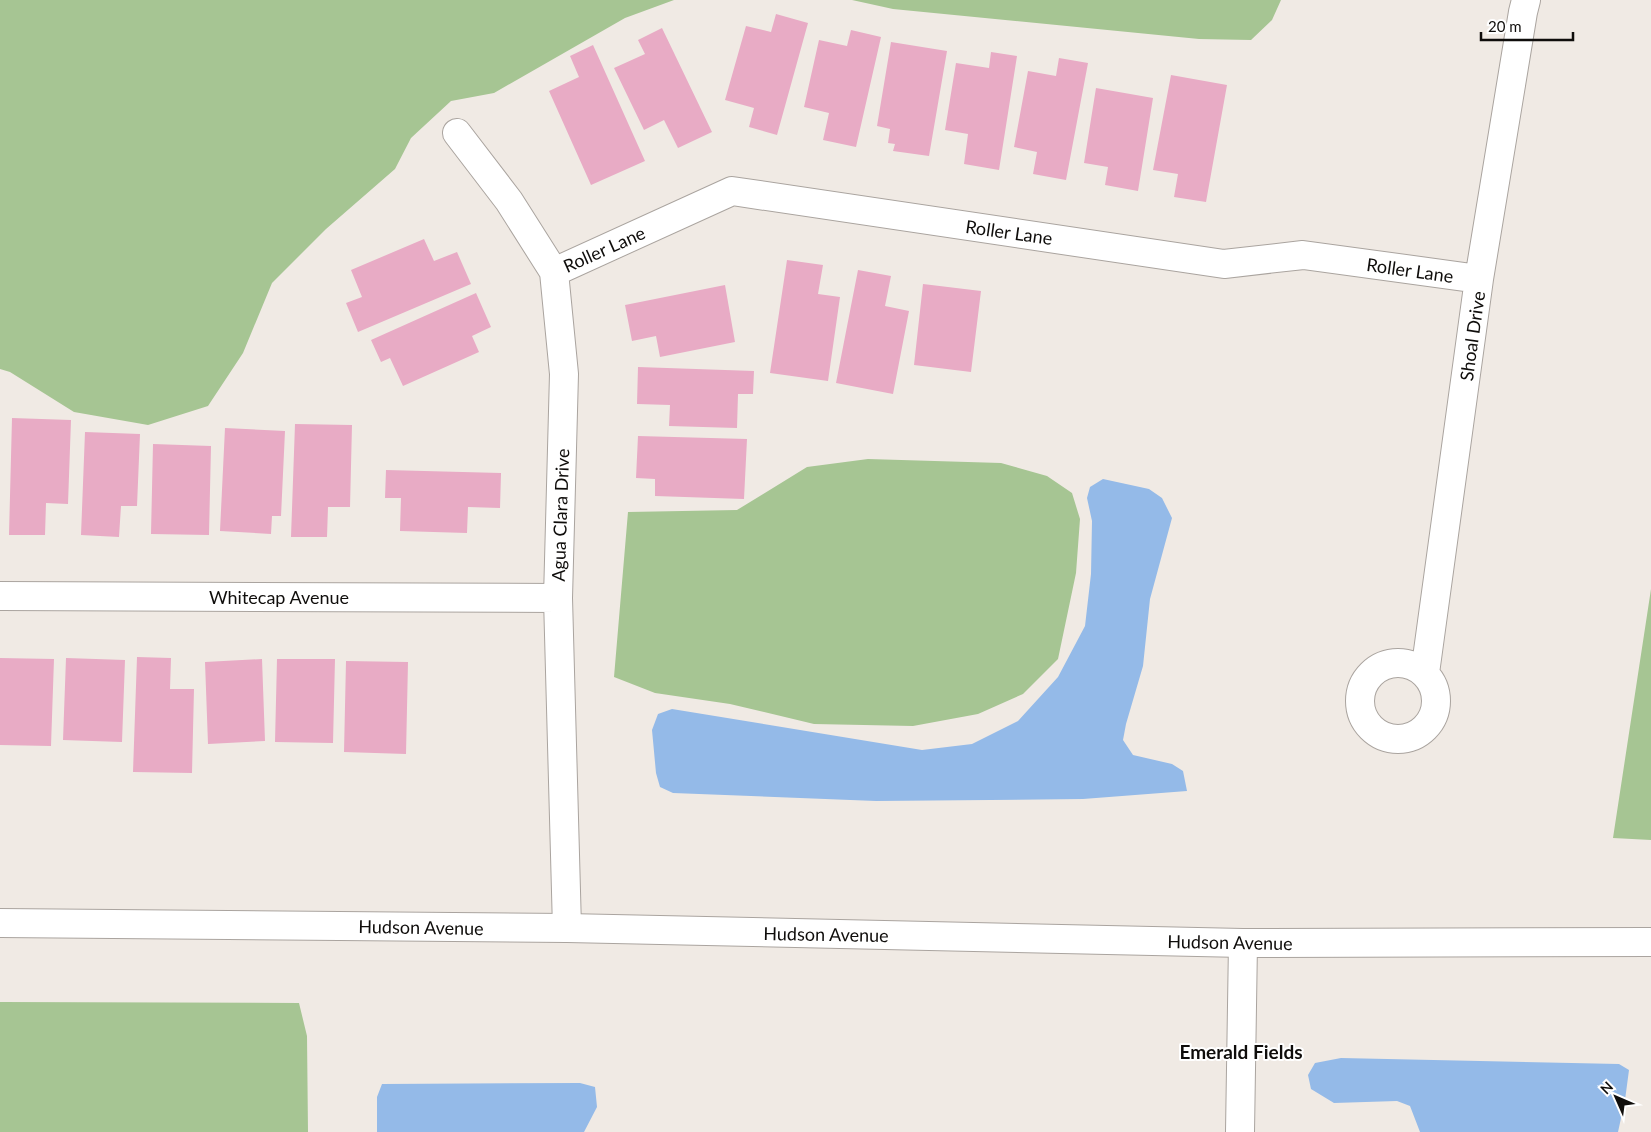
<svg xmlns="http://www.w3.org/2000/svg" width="1651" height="1132" viewBox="0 0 1651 1132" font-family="Lato,sans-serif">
<rect width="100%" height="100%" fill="#f0eae4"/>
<path fill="#a6c593" d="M 0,0 L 674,0 L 625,18 L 494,93 L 451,101 L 411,138 L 395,169 L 326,229 L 272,283 L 243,353 L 208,406 L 148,425 L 74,412 L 10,372 L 0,369 Z
M 852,0 L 1281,0 L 1272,20 L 1251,40 L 1199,39 L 893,9 Z
M 868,459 L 1001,463 L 1047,476 L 1072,493 L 1080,519 L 1076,573 L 1058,659 L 1023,694 L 978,714 L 913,726 L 814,724 L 730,704 L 655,693 L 614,677 L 628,512 L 737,510 L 807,467 Z
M 1651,589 L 1651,840 L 1613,838 Z
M 0,1002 L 299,1003 L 307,1036 L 308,1132 L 0,1132 Z"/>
<path fill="#94bae8" d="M 1103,479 L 1149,489 L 1162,498 L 1172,518 L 1150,599 L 1143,666 L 1126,724 L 1123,740 L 1133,755 L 1172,764 L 1183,771 L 1187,791 L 1083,799 L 876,801 L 673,793 L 660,787 L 656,773 L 652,730 L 658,714 L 672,709 L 922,750 L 972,744 L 1018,721 L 1058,677 L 1085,626 L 1091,574 L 1092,521 L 1087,498 L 1090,487 Z
M 1341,1058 L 1619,1064 L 1629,1070 L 1625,1100 L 1618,1132 L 1420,1132 L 1410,1106 L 1397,1101 L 1334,1103 L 1311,1089 L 1308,1075 L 1315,1063 Z
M 580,1083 L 595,1087 L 597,1107 L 584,1132 L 377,1132 L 377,1097 L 382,1084 Z"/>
<path fill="#e8abc5" d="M 776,14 L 808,23 L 777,135 L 749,127 L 754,108 L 725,100 L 746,26 L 771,32 Z
M 662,28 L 712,132 L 678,148 L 664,120 L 644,130 L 614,68 L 645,54 L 638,40 Z
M 851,30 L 881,37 L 856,147 L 823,140 L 829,113 L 804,107 L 819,40 L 847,46 Z
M 891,42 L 947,51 L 929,156 L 893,151 L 895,144 L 888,143 L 890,129 L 877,126 Z
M 593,45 L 645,161 L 591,185 L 549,91 L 579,77 L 570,56 Z
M 991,52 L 1017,56 L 999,170 L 964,164 L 968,134 L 945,130 L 956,63 L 989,68 Z
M 1059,58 L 1088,63 L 1066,180 L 1033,174 L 1037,152 L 1014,147 L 1028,71 L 1056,76 Z
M 1171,75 L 1227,85 L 1206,202 L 1174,197 L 1178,174 L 1153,170 Z
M 1096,88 L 1153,98 L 1138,191 L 1105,185 L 1108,167 L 1084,163 Z
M 424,239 L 434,261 L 457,252 L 471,284 L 358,332 L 346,303 L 362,297 L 351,270 Z
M 787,260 L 823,265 L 818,294 L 840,297 L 828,381 L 770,373 Z
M 858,270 L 891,276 L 885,306 L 909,311 L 893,394 L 836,383 Z
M 923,284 L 981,291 L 971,372 L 914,365 Z
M 725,285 L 735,342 L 660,357 L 656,336 L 632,341 L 625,305 Z
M 476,293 L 491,327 L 472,336 L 479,352 L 403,386 L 390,358 L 381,362 L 371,340 Z
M 638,367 L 754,371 L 753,394 L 738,394 L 737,428 L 669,426 L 670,405 L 637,404 Z
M 12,418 L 71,420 L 68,504 L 46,503 L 45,535 L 9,535 Z
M 295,424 L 352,425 L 350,507 L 328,507 L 327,537 L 291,537 Z
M 225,428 L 285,431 L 281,516 L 272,516 L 271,534 L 220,531 Z
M 85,432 L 140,434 L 137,506 L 121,506 L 119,537 L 81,535 Z
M 638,436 L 747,439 L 744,499 L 655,496 L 655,479 L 636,478 Z
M 153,444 L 211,446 L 209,535 L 151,534 Z
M 386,470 L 501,473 L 500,508 L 468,507 L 467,533 L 400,531 L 401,498 L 385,498 Z
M 137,657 L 171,658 L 170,689 L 194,689 L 192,773 L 133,772 Z
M 0,658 L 54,659 L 51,746 L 0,745 Z
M 66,658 L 125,660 L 122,742 L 63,740 Z
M 262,659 L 265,741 L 208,744 L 205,662 Z
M 277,659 L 335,659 L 333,743 L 275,742 Z
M 346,661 L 408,662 L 406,754 L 344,752 Z"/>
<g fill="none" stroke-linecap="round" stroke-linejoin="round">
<g stroke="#aaa49f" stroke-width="30">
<path id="street" d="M 457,133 L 509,201 L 554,272 L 564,374 L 558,598 L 567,928
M 554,272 L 732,191 L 1224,264 L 1303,255 L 1479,279
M 0,596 L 558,598
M1360 701a38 38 0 1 1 76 0a38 38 0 1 1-76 0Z
M 1425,673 L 1479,279 L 1523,12 L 1526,0
M 1240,1132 L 1243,943"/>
</g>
<g stroke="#aaa49f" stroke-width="30">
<path id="secondary" d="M 0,923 L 567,928 L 1243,943 L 1651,942"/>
</g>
<use href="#street" stroke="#fff" stroke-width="28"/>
<use href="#secondary" stroke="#fff" stroke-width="28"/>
</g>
<g text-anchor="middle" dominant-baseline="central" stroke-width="4" stroke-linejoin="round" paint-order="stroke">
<g font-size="18" fill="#0f0d0b" stroke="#fff">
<text transform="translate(1009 232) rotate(8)">Roller Lane</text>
<text transform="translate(604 249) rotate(-24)">Roller Lane</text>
<text transform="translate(1410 270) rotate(8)">Roller Lane</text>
<text transform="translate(1472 336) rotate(-82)">Shoal Drive</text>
<text transform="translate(560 515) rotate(-88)">Agua Clara Drive</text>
<text x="279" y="597">Whitecap Avenue</text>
<text transform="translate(421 927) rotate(1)">Hudson Avenue</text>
<text transform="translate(826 934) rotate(1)">Hudson Avenue</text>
<text transform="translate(1230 942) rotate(1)">Hudson Avenue</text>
</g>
<g font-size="19" font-weight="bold" fill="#0f0d0b" stroke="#fff">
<text x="1241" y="1051">Emerald Fields</text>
</g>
</g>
<g transform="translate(1616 1097) rotate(315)" stroke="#ffffff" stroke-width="4" paint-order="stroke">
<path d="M0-4L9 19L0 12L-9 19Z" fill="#0f0d0b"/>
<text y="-8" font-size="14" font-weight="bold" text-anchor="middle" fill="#0f0d0b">N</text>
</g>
<path d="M1481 32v8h92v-8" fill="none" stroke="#0f0d0b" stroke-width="2.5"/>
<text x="1488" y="32" font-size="15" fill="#0f0d0b" stroke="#ffffff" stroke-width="4" paint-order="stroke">20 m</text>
</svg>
